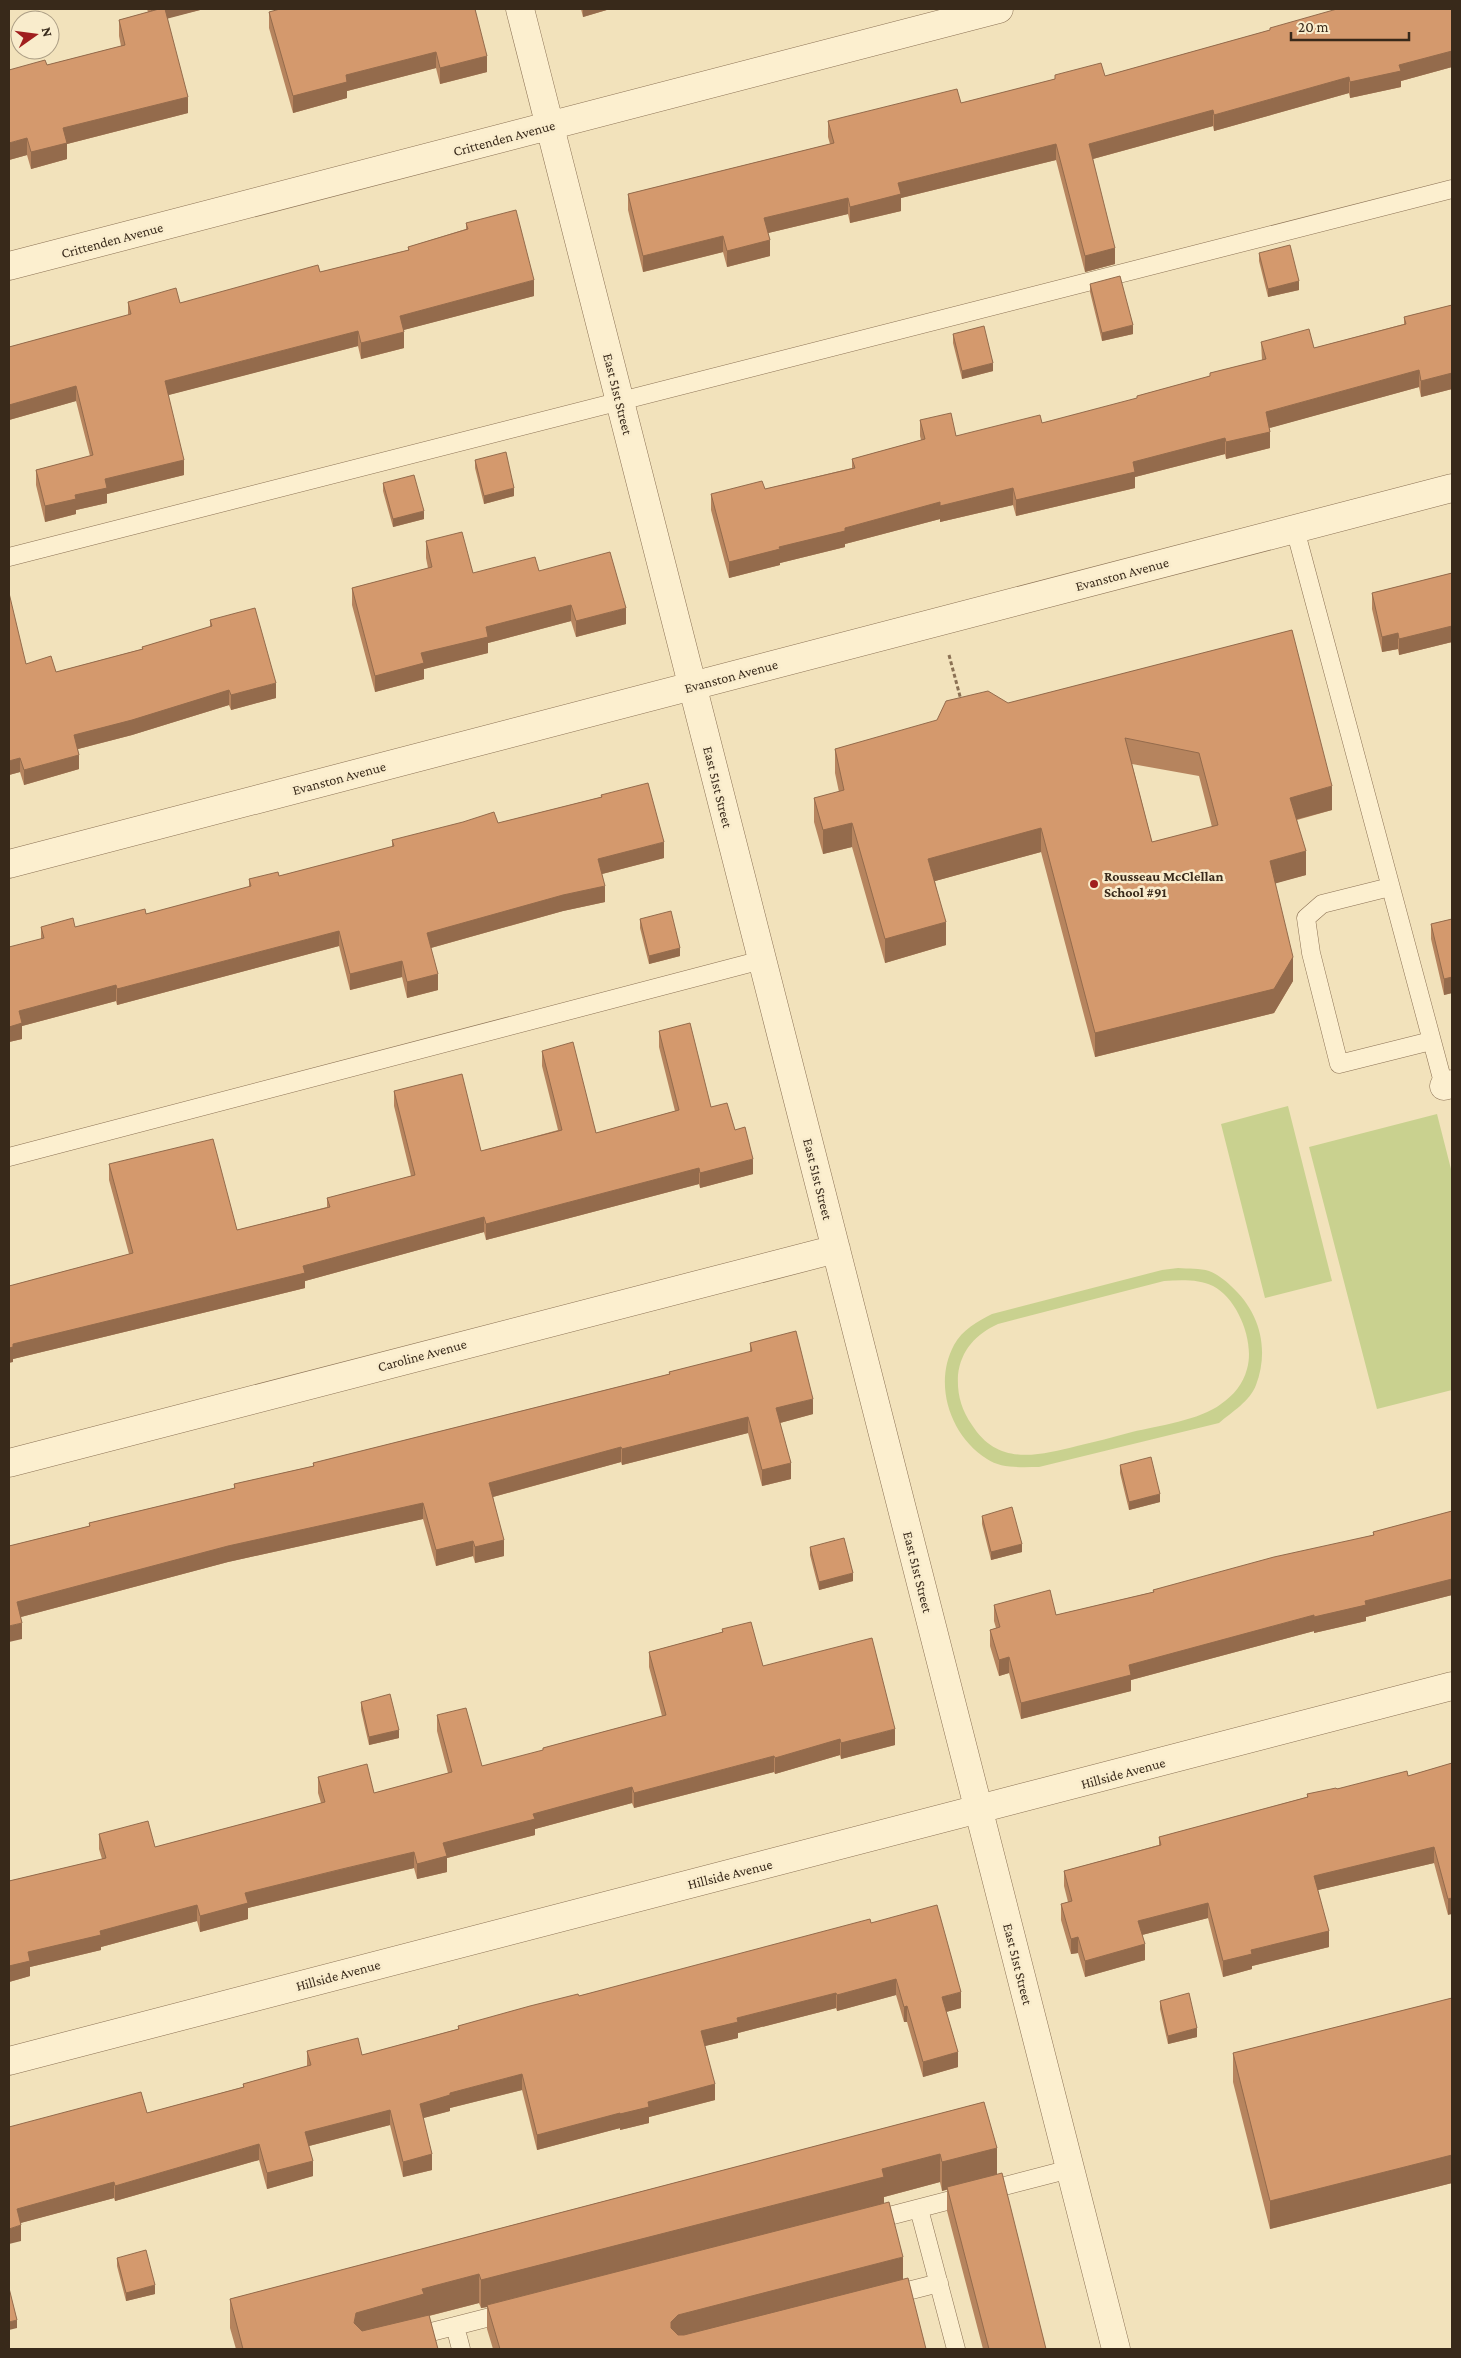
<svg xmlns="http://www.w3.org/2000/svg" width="1461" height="2358" viewBox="0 0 1461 2358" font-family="'Crimson Pro',serif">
<rect width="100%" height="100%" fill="#f2e2bb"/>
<path fill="#c9d18f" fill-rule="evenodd" d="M 1288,1106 L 1332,1281 L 1265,1298 L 1221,1124 Z
M 1437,1114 L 1452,1173 L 1452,1390 L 1377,1409 L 1309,1147 Z
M 1178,1268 C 1188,1269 1200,1268 1209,1271 C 1217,1274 1225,1280 1231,1286 C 1259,1311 1270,1348 1256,1385 C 1250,1401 1232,1412 1219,1423 L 1039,1467 C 1023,1467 1001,1469 987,1459 C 950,1436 933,1384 954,1345 C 962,1330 978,1321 992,1314 L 1162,1270 ZM 1164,1281 C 1180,1280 1199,1279 1213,1286 C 1238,1299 1255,1342 1247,1369 C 1243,1384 1234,1395 1221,1404 C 1200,1420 1158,1426 1132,1432 C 1113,1437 1095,1442 1077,1446 C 1037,1456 998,1466 972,1425 C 961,1409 957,1394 958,1375 C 961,1350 976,1334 998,1324 Z"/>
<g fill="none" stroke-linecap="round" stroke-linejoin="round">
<g stroke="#8b7154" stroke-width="19">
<path id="service" d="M 1295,529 L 1444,1086
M 9,557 L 1452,189
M 1390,887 L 1322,904 L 1306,918 L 1311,953 L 1339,1064 L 1431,1041
M 9,1157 L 762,960
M 919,2209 L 956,2349
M 870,2221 L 1070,2169
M 888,2296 L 939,2283
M 455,2326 L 510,2312
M 364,2349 L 455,2326 L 461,2349"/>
</g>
<g stroke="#8b7154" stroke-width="29">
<path id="minor" d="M 520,9 L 1116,2349
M 9,266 L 999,9
M 9,864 L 1452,488
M 1444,1086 L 1452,1084
M 9,1463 L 836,1249
M 9,2061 L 1452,1686"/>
</g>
<path stroke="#8b7154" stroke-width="3" stroke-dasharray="4 2.5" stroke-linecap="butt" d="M 949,655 L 961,700"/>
<use href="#service" stroke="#fcefcf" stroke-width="18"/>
<use href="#minor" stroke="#fcefcf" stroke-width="28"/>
</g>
<path fill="#b6845e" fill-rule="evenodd" d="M 147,9 L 204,9 L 167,18 L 188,113 L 67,144 L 67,159 L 31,169 L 27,155 L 9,160 L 47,65 L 121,46 L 119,36 L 119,20 L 148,12 Z
M 475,9 L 487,72 L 440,84 L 436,68 L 347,91 L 347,98 L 293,113 L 269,28 L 269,12 Z
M 581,9 L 610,9 L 583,17 Z
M 1452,9 L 1452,67 L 1401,81 L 1401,87 L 1350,98 L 1349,93 L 1214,131 L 1213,126 L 1093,159 L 1115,264 L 1085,272 L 1056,160 L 901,198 L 901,211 L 850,223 L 848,214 L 768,233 L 770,256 L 727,267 L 723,252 L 643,272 L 628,210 L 628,194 L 830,144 L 828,137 L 828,121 L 961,103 L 1055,79 L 1055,75 L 1105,76 L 1270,30 L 1270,28 Z
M 466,223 L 534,296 L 403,330 L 404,348 L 361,359 L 358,346 L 168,395 L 184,475 L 107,494 L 107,503 L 76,510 L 76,514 L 45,522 L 36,485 L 36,470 L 90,456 L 76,401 L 9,420 L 9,347 L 128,315 L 128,302 L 180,303 L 320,272 L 408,250 L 408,247 L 466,229 Z
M 1259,253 L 1299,290 L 1268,297 L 1259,261 Z
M 1090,284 L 1133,334 L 1102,341 L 1090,292 Z
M 1452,305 L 1452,389 L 1421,397 L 1419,387 L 1269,428 L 1270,448 L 1226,459 L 1225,454 L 1135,477 L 1135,488 L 1016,516 L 1013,505 L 940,522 L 940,519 L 845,544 L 845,547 L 780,563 L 780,565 L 729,578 L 711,510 L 711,494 L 765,489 L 852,468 L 852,459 L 921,440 L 920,436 L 920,420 L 956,436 L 1042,423 L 1137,399 L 1137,396 L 1210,376 L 1210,373 L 1262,360 L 1261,342 L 1314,348 L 1404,324 L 1404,317 Z
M 953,334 L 993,371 L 962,379 L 953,343 Z
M 475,460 L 514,496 L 484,504 L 475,468 Z
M 383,483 L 424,519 L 393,527 L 383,491 Z
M 426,541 L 473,573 L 539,571 L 626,624 L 576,637 L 571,621 L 488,643 L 488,653 L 424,669 L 424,679 L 375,692 L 352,605 L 352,588 L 428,568 L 426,558 Z
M 1452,573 L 1452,642 L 1399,655 L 1398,649 L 1382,652 L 1372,609 L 1372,593 Z
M 210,620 L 276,698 L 231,710 L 229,705 L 132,735 L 78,749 L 79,769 L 24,785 L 20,772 L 9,775 L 26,664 L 56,672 L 142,649 L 142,647 L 210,627 Z
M 1292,630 L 1332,810 L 1297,820 L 1306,875 L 1275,883 L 1293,981 L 1274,1013 L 1095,1057 L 1041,852 L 935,881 L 946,945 L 885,963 L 852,847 L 823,854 L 814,822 L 814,798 L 839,792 L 835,773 L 835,749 L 1008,703 ZM 1132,764 L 1199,776 L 1212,827 L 1152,842 Z
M 601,795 L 664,858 L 602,874 L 605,902 L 563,911 L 431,948 L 438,990 L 407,998 L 402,977 L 350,990 L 339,946 L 117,1005 L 116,1001 L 22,1026 L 22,1039 L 9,1042 L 41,939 L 41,927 L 75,927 L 146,914 L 249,887 L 249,879 L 279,876 L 392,847 L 392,840 L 498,823 L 601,797 Z
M 640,919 L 680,956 L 649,964 L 640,928 Z
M 1452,919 L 1452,993 L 1444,995 L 1431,939 L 1431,924 Z
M 659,1031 L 711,1107 L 735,1130 L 753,1174 L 700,1188 L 699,1184 L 486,1240 L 484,1232 L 305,1281 L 305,1288 L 13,1359 L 13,1362 L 9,1286 L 129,1254 L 109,1180 L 109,1164 L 237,1230 L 327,1207 L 327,1198 L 411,1176 L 394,1106 L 394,1091 L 481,1151 L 558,1130 L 542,1066 L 542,1051 L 596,1133 L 675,1111 L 659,1047 Z
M 750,1343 L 813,1414 L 780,1423 L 791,1479 L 762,1486 L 748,1433 L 622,1465 L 621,1462 L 493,1497 L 504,1556 L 475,1563 L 473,1556 L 436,1566 L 423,1519 L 228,1562 L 21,1617 L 22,1639 L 9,1546 L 89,1526 L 89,1523 L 234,1488 L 234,1484 L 313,1466 L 313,1463 L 669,1374 L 669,1372 L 750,1352 Z
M 1120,1465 L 1160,1502 L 1129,1510 L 1120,1473 Z
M 1452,1511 L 1452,1595 L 1366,1617 L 1366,1621 L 1314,1633 L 1314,1631 L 1131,1680 L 1131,1691 L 1021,1719 L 1009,1673 L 999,1676 L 990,1646 L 990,1630 L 996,1628 L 994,1621 L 994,1605 L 1056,1615 L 1153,1592 L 1153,1590 L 1373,1535 L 1373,1532 Z
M 982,1516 L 1022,1552 L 991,1560 L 982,1524 Z
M 810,1547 L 853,1581 L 819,1590 L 810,1555 Z
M 722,1629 L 763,1666 L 895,1745 L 841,1759 L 840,1755 L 775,1774 L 774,1772 L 634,1808 L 632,1803 L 535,1829 L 535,1835 L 447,1858 L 447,1872 L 417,1879 L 414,1868 L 342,1885 L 248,1908 L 248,1919 L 200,1932 L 197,1921 L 101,1947 L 101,1950 L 30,1967 L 30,1976 L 9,1982 L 9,1881 L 102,1859 L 99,1849 L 99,1834 L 155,1847 L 321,1803 L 318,1793 L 318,1777 L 374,1793 L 448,1773 L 437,1731 L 437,1715 L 482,1766 L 543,1751 L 543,1748 L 662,1716 L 649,1667 L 649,1652 L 722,1632 Z
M 361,1702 L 399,1738 L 369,1745 L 361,1710 Z
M 1452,1763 L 1448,1915 L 1434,1863 L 1318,1890 L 1329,1947 L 1252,1966 L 1252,1969 L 1223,1977 L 1208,1918 L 1142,1935 L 1145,1960 L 1085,1977 L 1078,1953 L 1071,1954 L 1061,1920 L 1061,1904 L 1068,1902 L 1064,1886 L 1064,1871 L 1159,1845 L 1159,1837 L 1307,1797 L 1307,1794 L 1408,1776 Z
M 871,1923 L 961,2008 L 946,2012 L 958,2067 L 923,2077 L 907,2022 L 904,2022 L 896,1995 L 837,2011 L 836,2008 L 738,2033 L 738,2038 L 705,2046 L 715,2100 L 649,2117 L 649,2123 L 620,2130 L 620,2128 L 537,2150 L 522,2090 L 450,2108 L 450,2111 L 423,2118 L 432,2170 L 403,2177 L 390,2125 L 309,2146 L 313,2176 L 267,2189 L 259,2160 L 115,2201 L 114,2198 L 20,2223 L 21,2241 L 9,2127 L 147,2113 L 243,2087 L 243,2084 L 307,2066 L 307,2051 L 362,2055 L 458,2029 L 458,2026 Z
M 1452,1998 L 1452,2183 L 1270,2229 L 1233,2082 L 1233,2053 Z
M 1160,2001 L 1197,2037 L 1168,2044 L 1160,2009 Z
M 984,2102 L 997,2175 L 1046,2349 L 983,2349 L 947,2211 L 947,2189 L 942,2191 L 940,2182 L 884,2197 L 884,2204 L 903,2279 L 926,2349 L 493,2349 L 487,2329 L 487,2307 L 481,2308 L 479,2303 L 429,2316 L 438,2349 L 236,2349 L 230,2328 L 230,2299 Z
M 117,2258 L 155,2294 L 126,2301 L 117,2266 Z"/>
<path fill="#946b4c" d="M 151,9 L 204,9 L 151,23 Z
M 583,9 L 610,9 L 583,17 Z
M 1452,51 L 1452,67 L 1401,81 L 1401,87 L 1350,98 L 1350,82 L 1399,65 Z
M 436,52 L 436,68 L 347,91 L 347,98 L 293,113 L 293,96 L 346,75 Z
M 487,56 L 487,72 L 440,84 L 440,68 Z
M 1349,77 L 1349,93 L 1214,131 L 1214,115 Z
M 188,97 L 188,113 L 67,144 L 67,159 L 31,169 L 31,152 L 63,128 Z
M 1213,110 L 1213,126 L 1089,160 L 1089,144 Z
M 27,138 L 27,155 L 9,160 L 9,143 Z
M 1056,144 L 1056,160 L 901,198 L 901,211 L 850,223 L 850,207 L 898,183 Z
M 848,198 L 848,214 L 764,234 L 764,218 Z
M 723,236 L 723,252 L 643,272 L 643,256 Z
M 770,240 L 770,256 L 727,267 L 727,251 Z
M 1115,248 L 1115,264 L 1085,272 L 1085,256 Z
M 534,280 L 534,296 L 400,331 L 400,316 Z
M 1299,281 L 1299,290 L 1268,297 L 1268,289 Z
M 1133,325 L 1133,334 L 1102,341 L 1102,333 Z
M 358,331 L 358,346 L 165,396 L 165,381 Z
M 404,332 L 404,348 L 361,359 L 361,343 Z
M 993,363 L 993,371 L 962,379 L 962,371 Z
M 1419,370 L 1419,387 L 1266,429 L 1266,412 Z
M 1452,373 L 1452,389 L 1421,397 L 1421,381 Z
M 76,386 L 76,401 L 9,420 L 9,405 Z
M 1270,432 L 1270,448 L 1226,459 L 1226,442 Z
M 1225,438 L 1225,454 L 1135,477 L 1135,488 L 1016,516 L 1016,500 L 1133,462 Z
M 184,460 L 184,475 L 107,494 L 107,503 L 76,510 L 76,514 L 45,522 L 45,506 L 75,495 L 105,479 Z
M 514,488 L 514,496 L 484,504 L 484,496 Z
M 1013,488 L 1013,505 L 940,522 L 940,506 Z
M 940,502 L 940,519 L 845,544 L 845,547 L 780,563 L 780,565 L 729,578 L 729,562 L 845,528 Z
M 424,511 L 424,519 L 393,527 L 393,519 Z
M 571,605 L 571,621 L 488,643 L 488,653 L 424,669 L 424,679 L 375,692 L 375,676 L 421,653 L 486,627 Z
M 626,608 L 626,624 L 576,637 L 576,621 Z
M 1452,626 L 1452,642 L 1399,655 L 1399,639 Z
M 1398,633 L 1398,649 L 1382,652 L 1382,637 Z
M 276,683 L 276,698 L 231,710 L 231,695 Z
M 229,690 L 229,705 L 132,735 L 74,750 L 74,735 Z
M 79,755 L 79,769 L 24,785 L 24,770 Z
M 20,758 L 20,772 L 9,775 L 9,761 Z
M 1332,786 L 1332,810 L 1290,821 L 1290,798 Z
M 852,823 L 852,847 L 823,854 L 823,830 Z
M 1041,828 L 1041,852 L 928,883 L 928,859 Z
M 664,842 L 664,858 L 598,875 L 598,859 Z
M 1306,851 L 1306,875 L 1270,885 L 1270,861 Z
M 605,886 L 605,902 L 563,911 L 427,949 L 427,933 L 563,895 Z
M 946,922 L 946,945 L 885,963 L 885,939 Z
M 339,931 L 339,946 L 117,1005 L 117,989 Z
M 680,948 L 680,956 L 649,964 L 649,956 Z
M 1293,957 L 1293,981 L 1274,1013 L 1095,1057 L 1095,1033 Z
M 402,961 L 402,977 L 350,990 L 350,974 Z
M 438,974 L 438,990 L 407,998 L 407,982 Z
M 1452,977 L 1452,993 L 1444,995 L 1444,979 Z
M 116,985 L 116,1001 L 22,1026 L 22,1039 L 9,1042 L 9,1027 L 19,1011 Z
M 753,1159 L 753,1174 L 700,1188 L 700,1173 Z
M 699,1168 L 699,1184 L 486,1240 L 486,1224 Z
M 484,1217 L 484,1232 L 305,1281 L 305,1288 L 13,1359 L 13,1362 L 9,1363 L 9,1348 L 13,1344 L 303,1266 Z
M 813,1399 L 813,1414 L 776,1424 L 776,1408 Z
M 748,1417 L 748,1433 L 622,1465 L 622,1449 Z
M 621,1447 L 621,1462 L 489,1498 L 489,1483 Z
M 791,1463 L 791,1479 L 762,1486 L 762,1470 Z
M 1160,1494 L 1160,1502 L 1129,1510 L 1129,1502 Z
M 423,1503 L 423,1519 L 228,1562 L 17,1618 L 17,1602 L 228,1546 Z
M 504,1540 L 504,1556 L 475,1563 L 475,1547 Z
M 473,1541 L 473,1556 L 436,1566 L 436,1550 Z
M 1022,1544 L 1022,1552 L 991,1560 L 991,1552 Z
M 853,1573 L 853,1581 L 819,1590 L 819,1582 Z
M 1452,1579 L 1452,1595 L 1366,1617 L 1366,1621 L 1314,1633 L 1314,1617 L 1365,1601 Z
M 1314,1615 L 1314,1631 L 1131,1680 L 1131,1691 L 1021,1719 L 1021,1703 L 1129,1665 Z
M 22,1623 L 22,1639 L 9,1642 L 9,1626 Z
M 1009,1657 L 1009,1673 L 999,1676 L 999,1660 Z
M 895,1729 L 895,1745 L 841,1759 L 841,1743 Z
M 399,1730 L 399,1738 L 369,1745 L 369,1737 Z
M 840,1739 L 840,1755 L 775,1774 L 775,1758 Z
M 774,1756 L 774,1772 L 634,1808 L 634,1793 Z
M 632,1787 L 632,1803 L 535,1829 L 535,1835 L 447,1858 L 447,1872 L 417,1879 L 417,1864 L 443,1843 L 533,1814 Z
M 1434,1847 L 1434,1863 L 1314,1891 L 1314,1876 Z
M 414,1852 L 414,1868 L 248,1908 L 248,1919 L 200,1932 L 200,1916 L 245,1893 Z
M 1452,1898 L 1452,1914 L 1448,1915 L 1448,1899 Z
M 1208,1903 L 1208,1918 L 1138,1936 L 1138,1921 Z
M 197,1905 L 197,1921 L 101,1947 L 101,1950 L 30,1967 L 30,1976 L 9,1982 L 9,1966 L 28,1952 L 100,1931 Z
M 1329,1931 L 1329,1947 L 1252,1966 L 1252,1969 L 1223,1977 L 1223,1961 L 1251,1950 Z
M 1078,1937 L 1078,1953 L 1071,1954 L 1071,1939 Z
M 1145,1944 L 1145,1960 L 1085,1977 L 1085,1961 Z
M 896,1979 L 896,1995 L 837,2011 L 837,1995 Z
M 961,1992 L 961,2008 L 942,2013 L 942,1997 Z
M 836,1993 L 836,2008 L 738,2033 L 738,2038 L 701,2047 L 701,2031 L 737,2018 Z
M 907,2006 L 907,2022 L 904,2022 L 904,2007 Z
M 1197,2028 L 1197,2037 L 1168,2044 L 1168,2036 Z
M 958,2052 L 958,2067 L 923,2077 L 923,2062 Z
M 522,2074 L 522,2090 L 450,2108 L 450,2111 L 420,2119 L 420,2104 L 450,2093 Z
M 715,2084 L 715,2100 L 649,2117 L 649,2123 L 620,2130 L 620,2114 L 648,2102 Z
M 390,2110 L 390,2125 L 305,2147 L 305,2132 Z
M 620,2113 L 620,2128 L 537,2150 L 537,2135 Z
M 259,2144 L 259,2160 L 115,2201 L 115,2186 Z
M 997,2148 L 997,2177 L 942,2191 L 942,2162 Z
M 432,2154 L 432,2170 L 403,2177 L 403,2162 Z
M 940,2154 L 940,2182 L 884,2197 L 884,2205 L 487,2305 L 487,2307 L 481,2308 L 481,2280 L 882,2169 Z
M 1452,2155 L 1452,2183 L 1270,2229 L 1270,2201 Z
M 313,2161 L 313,2176 L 267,2189 L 267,2173 Z
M 114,2182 L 114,2198 L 17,2224 L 17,2209 Z
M 21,2225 L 21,2241 L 9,2244 L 9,2229 Z
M 903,2257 L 903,2281 L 671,2346 L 671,2322 L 678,2315 Z
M 479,2274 L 479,2303 L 424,2317 L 356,2342 L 354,2323 L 356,2313 L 422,2289 Z
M 155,2285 L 155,2294 L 126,2301 L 126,2293 Z
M 17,2320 L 17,2328 L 9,2330 L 9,2322 Z"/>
<path fill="#d4996d" stroke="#946b4c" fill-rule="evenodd" d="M 159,9 L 165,9 L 188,97 L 63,128 L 67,143 L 31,152 L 27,138 L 9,143 L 9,70 L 45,60 L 47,65 L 125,45 L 119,20 Z
M 280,9 L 475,9 L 487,56 L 440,68 L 436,52 L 346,75 L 347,82 L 293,96 L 269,12 Z
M 1337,9 L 1452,9 L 1452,51 L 1399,65 L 1401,71 L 1350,82 L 1349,77 L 1214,115 L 1213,110 L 1089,144 L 1115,248 L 1085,256 L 1056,144 L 898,183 L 901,194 L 850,207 L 848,198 L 764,218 L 770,240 L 727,251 L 723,236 L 643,256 L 628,194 L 834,143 L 828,121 L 957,89 L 961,103 L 1055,79 L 1055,75 L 1101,63 L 1105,76 L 1270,30 L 1270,28 Z
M 516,210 L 534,280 L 400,316 L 404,332 L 361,343 L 358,331 L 165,381 L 184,460 L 105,479 L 107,488 L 75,495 L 76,499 L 45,506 L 36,470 L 93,455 L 76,386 L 9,405 L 9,347 L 131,314 L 128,302 L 176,288 L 180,303 L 318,265 L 320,272 L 409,250 L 408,247 L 468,229 L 466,223 Z
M 1290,245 L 1299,281 L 1268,289 L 1259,253 Z
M 1120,276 L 1133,325 L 1102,333 L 1090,284 Z
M 1452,305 L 1452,373 L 1421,381 L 1419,370 L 1266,412 L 1270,432 L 1226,442 L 1225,438 L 1133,462 L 1135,472 L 1016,500 L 1013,488 L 940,506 L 940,502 L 845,528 L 845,531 L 779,547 L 780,549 L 729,562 L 711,494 L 762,481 L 765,489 L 855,468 L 852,459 L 925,439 L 920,420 L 951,413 L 956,436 L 1040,415 L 1042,423 L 1137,398 L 1137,396 L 1210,376 L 1210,373 L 1266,359 L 1261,342 L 1309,329 L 1314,348 L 1406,324 L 1404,317 Z
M 984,326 L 993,363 L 962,371 L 953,334 Z
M 506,452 L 514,488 L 484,496 L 475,460 Z
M 414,475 L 424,511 L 393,519 L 383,483 Z
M 462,532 L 473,573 L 535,557 L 539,571 L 610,552 L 626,608 L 576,621 L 571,605 L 486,627 L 488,637 L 421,653 L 424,663 L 375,676 L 352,588 L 432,567 L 426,541 Z
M 1452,573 L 1452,626 L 1399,639 L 1398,633 L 1382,637 L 1372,593 Z
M 9,593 L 26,664 L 51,656 L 56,672 L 143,649 L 142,647 L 212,626 L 210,620 L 255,608 L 276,683 L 231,695 L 229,690 L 132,720 L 74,735 L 79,755 L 24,770 L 20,758 L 9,761 Z
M 1292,630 L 1332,786 L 1290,798 L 1306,851 L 1270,861 L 1293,957 L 1274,989 L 1095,1033 L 1041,828 L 928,859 L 946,922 L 885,939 L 852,823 L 823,830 L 814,798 L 844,790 L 835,749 L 937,720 L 946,701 L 988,691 L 1008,703 ZM 1125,738 L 1199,753 L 1218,825 L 1152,842 Z
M 648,783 L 664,842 L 598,859 L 605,886 L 563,895 L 427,933 L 438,974 L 407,982 L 402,961 L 350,974 L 339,931 L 117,989 L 116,985 L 19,1011 L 22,1023 L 9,1027 L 9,947 L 44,938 L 41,927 L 73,918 L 75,927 L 145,909 L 146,914 L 251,886 L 249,879 L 278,872 L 279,876 L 394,846 L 392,840 L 463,822 L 494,812 L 498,823 L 602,797 L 601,795 Z
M 671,911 L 680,948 L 649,956 L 640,919 Z
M 1452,919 L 1452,977 L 1444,979 L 1431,924 Z
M 690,1023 L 711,1107 L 727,1103 L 735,1130 L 745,1127 L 753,1159 L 700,1173 L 699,1168 L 486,1224 L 484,1217 L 303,1266 L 305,1273 L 13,1344 L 13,1347 L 9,1348 L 9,1286 L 133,1253 L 109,1164 L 213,1139 L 237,1230 L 330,1207 L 327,1198 L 415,1175 L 394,1091 L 462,1074 L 481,1151 L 562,1130 L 542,1051 L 573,1042 L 596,1133 L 679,1110 L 659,1031 Z
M 796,1331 L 813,1399 L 776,1408 L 791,1463 L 762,1470 L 748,1417 L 622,1449 L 621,1447 L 489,1483 L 504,1540 L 475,1547 L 473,1541 L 436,1550 L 423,1503 L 228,1546 L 17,1602 L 22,1623 L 9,1626 L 9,1546 L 90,1526 L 89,1523 L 235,1488 L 234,1484 L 314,1466 L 313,1463 L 670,1374 L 669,1372 L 752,1351 L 750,1343 Z
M 1151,1457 L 1160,1494 L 1129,1502 L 1120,1465 Z
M 1012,1507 L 1022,1544 L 991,1552 L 982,1516 Z
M 1452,1511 L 1452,1579 L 1365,1601 L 1366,1605 L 1314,1617 L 1314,1615 L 1129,1665 L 1131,1675 L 1021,1703 L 1009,1657 L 999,1660 L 990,1630 L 1000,1627 L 994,1605 L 1050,1590 L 1056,1615 L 1154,1592 L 1153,1590 L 1274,1557 L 1374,1535 L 1373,1532 Z
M 844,1538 L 853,1573 L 819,1582 L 810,1547 Z
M 751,1622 L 763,1666 L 872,1638 L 895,1729 L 841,1743 L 840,1739 L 775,1758 L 774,1756 L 634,1793 L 632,1787 L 533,1814 L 535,1819 L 443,1843 L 447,1856 L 417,1864 L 414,1852 L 342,1869 L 245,1893 L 248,1903 L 200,1916 L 197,1905 L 100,1931 L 101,1935 L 28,1952 L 30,1961 L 9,1966 L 9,1881 L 106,1858 L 99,1834 L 148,1821 L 155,1847 L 325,1802 L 318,1777 L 367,1764 L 374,1793 L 452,1772 L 437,1715 L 466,1708 L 482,1766 L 543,1750 L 543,1748 L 666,1715 L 649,1652 L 723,1632 L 722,1629 Z
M 390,1694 L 399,1730 L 369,1737 L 361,1702 Z
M 1452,1763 L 1452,1898 L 1448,1899 L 1434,1847 L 1314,1876 L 1329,1931 L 1251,1950 L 1252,1954 L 1223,1961 L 1208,1903 L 1138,1921 L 1145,1944 L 1085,1961 L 1078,1937 L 1071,1939 L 1061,1904 L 1072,1901 L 1064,1871 L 1161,1845 L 1159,1837 L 1308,1797 L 1307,1794 L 1336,1788 L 1337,1789 L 1407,1771 L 1408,1776 Z
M 937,1905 L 961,1992 L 942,1997 L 958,2052 L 923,2062 L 907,2006 L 904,2007 L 896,1979 L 837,1995 L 836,1993 L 737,2018 L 738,2022 L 701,2031 L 715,2084 L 648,2102 L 649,2107 L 620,2114 L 620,2113 L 537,2135 L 522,2074 L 450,2093 L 450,2095 L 420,2104 L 432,2154 L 403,2162 L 390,2110 L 305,2132 L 313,2161 L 267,2173 L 259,2144 L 115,2186 L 114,2182 L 17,2209 L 21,2225 L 9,2229 L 9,2127 L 141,2092 L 147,2113 L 244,2087 L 243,2084 L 311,2065 L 307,2051 L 358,2038 L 362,2055 L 459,2029 L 458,2026 L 530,2006 L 578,1994 L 579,1996 L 870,1919 L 871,1923 Z
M 1189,1993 L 1197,2028 L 1168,2036 L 1160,2001 Z
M 1452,1998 L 1452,2155 L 1270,2201 L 1233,2053 Z
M 984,2102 L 997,2148 L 942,2162 L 940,2154 L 882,2169 L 884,2177 L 481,2280 L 479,2274 L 422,2289 L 424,2294 L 356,2313 L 354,2323 L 362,2331 L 429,2315 L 438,2349 L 243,2349 L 230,2299 Z
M 1002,2173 L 1046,2349 L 989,2349 L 947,2187 Z
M 889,2202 L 903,2257 L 678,2315 L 671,2322 L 671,2328 L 678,2335 L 684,2335 L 908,2278 L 926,2349 L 500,2349 L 487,2305 Z
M 146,2250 L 155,2285 L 126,2293 L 117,2258 Z
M 9,2288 L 17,2320 L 9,2322 Z"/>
<circle fill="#a01e1e" stroke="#f9eccc" stroke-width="2" cx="1094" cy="884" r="5"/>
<g text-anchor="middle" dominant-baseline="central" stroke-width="5" stroke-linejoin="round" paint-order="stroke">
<g font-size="14" fill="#38291a" stroke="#f9eccc">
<text transform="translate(504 138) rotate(-15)">Crittenden Avenue</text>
<text transform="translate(112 240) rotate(-15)">Crittenden Avenue</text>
<text transform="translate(618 394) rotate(76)">East 51st Street</text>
<text transform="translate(1122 574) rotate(-15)">Evanston Avenue</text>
<text transform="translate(731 676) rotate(-15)">Evanston Avenue</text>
<text transform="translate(339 778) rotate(-15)">Evanston Avenue</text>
<text transform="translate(718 787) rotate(76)">East 51st Street</text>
<text transform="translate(818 1179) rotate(76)">East 51st Street</text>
<text transform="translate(422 1355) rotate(-15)">Caroline Avenue</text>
<text transform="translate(918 1572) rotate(76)">East 51st Street</text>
<text transform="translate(1123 1773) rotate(-15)">Hillside Avenue</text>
<text transform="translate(730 1874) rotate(-14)">Hillside Avenue</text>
<text transform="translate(1018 1964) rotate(76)">East 51st Street</text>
<text transform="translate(338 1975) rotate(-15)">Hillside Avenue</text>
</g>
<g font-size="14" font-weight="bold" fill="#38291a" stroke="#f9eccc" text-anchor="start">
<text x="1104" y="876">Rousseau McClellan<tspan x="1104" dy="16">School #91</tspan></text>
</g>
</g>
<rect width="1461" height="2358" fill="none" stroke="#38291a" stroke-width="20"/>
<g transform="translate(35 35) rotate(76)"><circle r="24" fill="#f9eccc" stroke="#ac9e85"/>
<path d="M0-4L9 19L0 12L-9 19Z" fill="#a01e1e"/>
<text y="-8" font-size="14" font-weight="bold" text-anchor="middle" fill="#38291a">N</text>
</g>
<path d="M1291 32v8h118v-8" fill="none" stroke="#38291a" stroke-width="2.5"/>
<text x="1298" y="32" font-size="15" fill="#38291a" stroke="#f9eccc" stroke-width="4" paint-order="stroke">20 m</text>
</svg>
